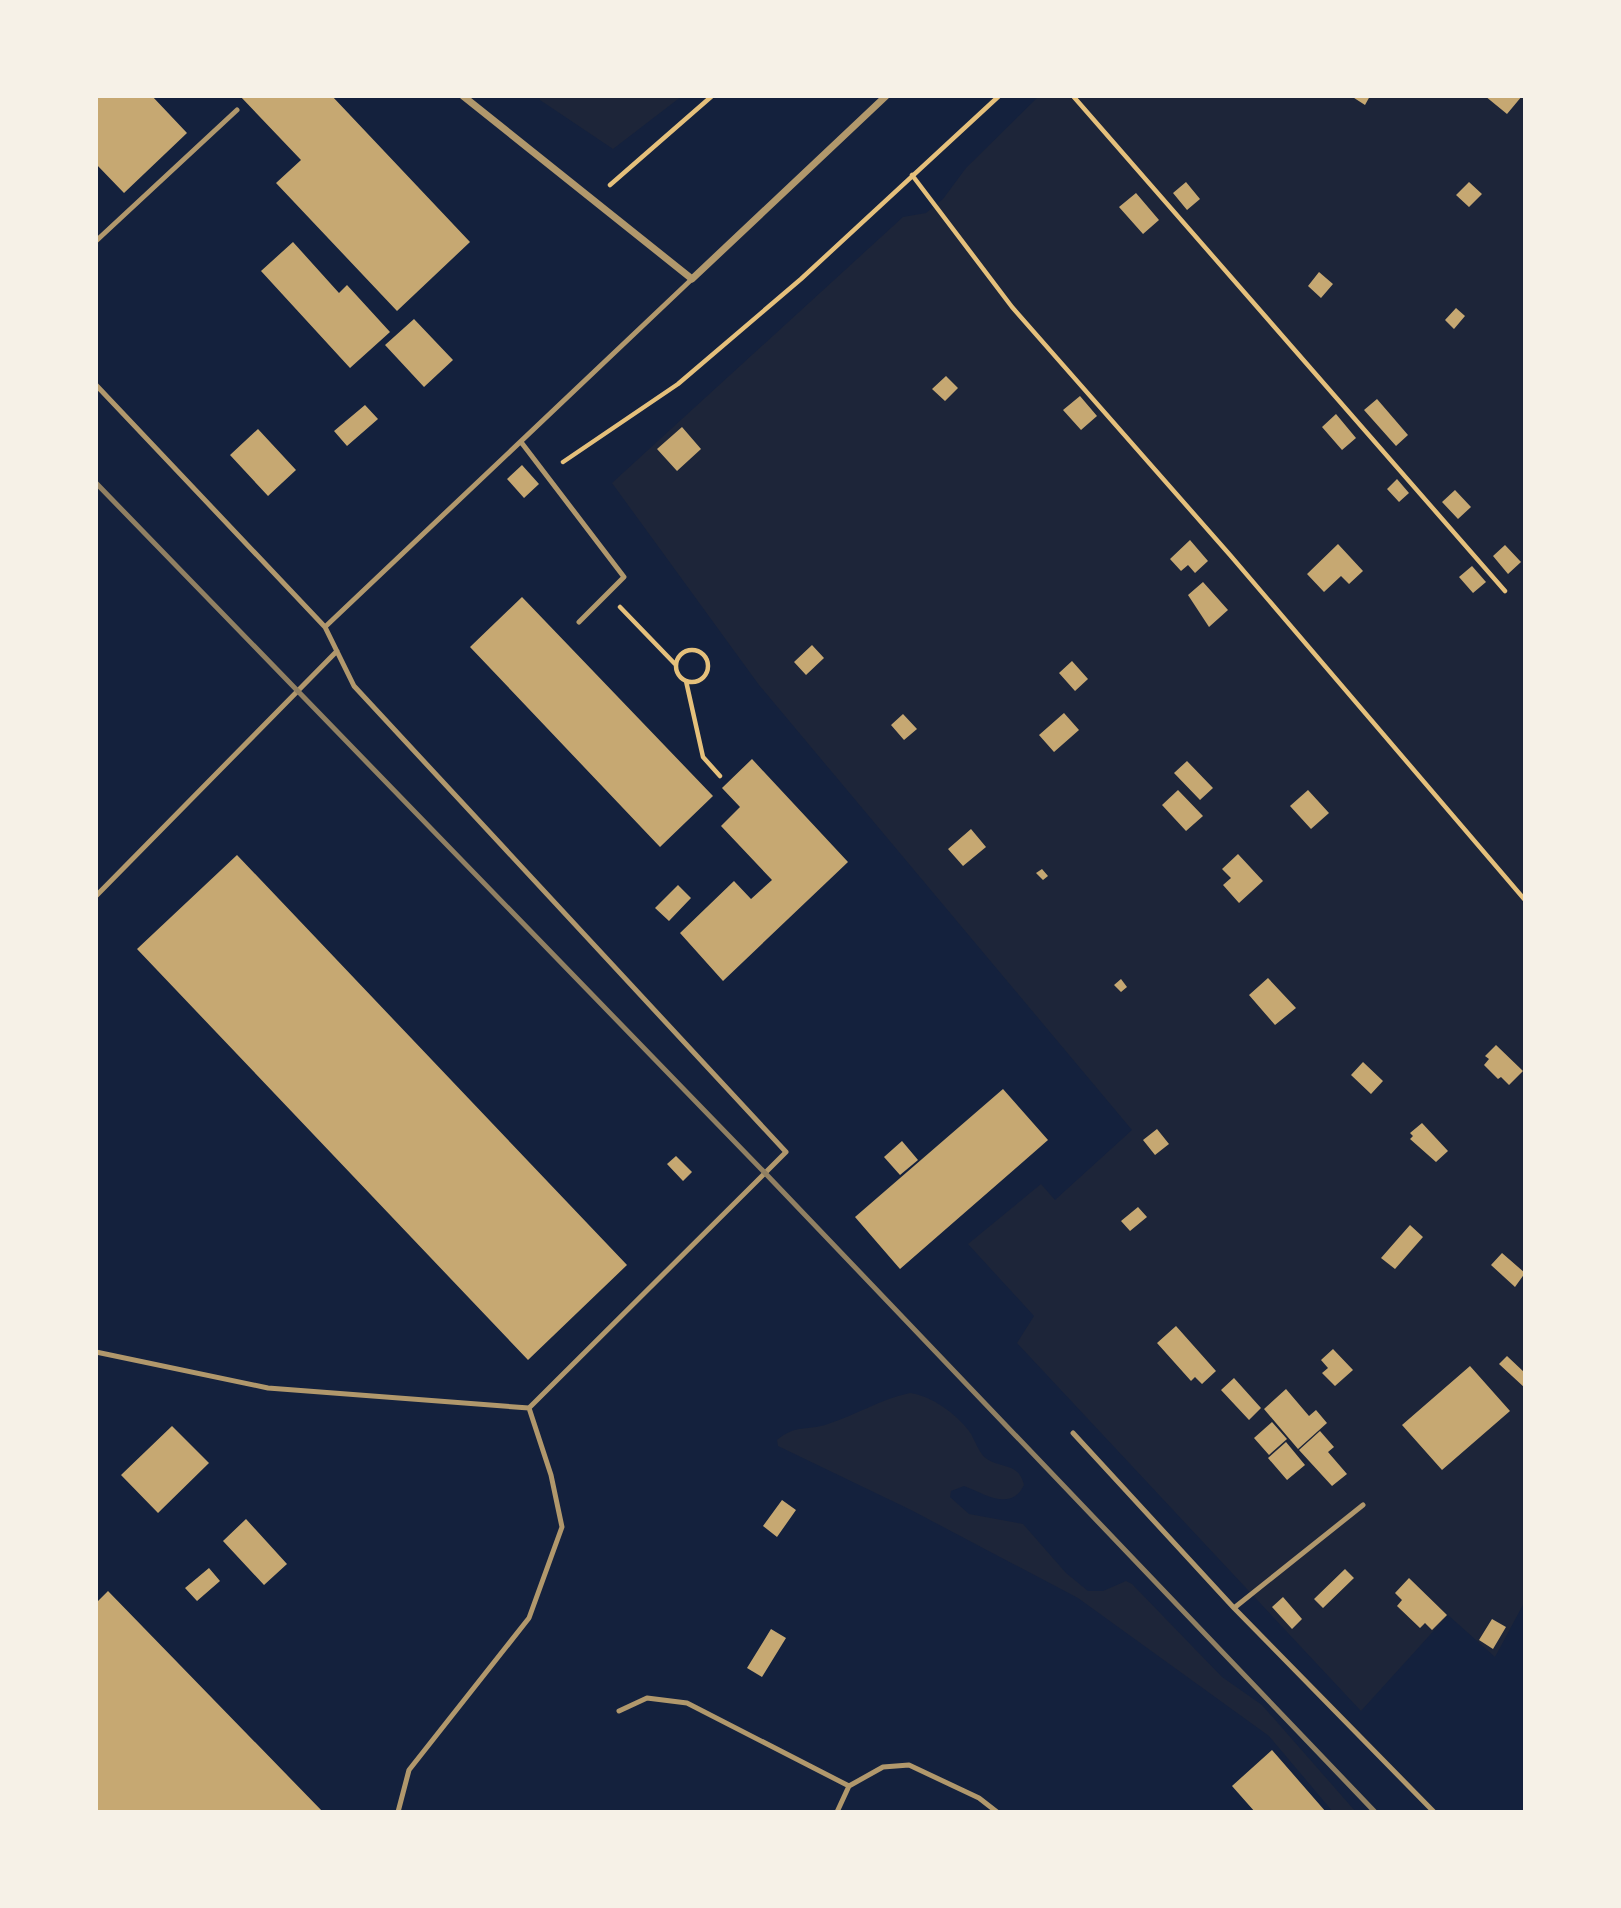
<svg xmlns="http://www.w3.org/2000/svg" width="1621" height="1908" viewBox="0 0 1621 1908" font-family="'IBM Plex Sans',sans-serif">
<rect width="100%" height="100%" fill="#14213d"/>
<path fill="#1d2539" d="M 539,96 L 682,96 L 613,149 L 540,100 Z
M 1039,96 L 1521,96 L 1525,99 L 1525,1601 L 1495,1657 L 1448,1615 L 1361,1711 L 1017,1343 L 1034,1316 L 968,1244 L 1041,1184 L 1055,1200 L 1132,1130 L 759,685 L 612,483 L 903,217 L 926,213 L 943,199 L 966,168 Z
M 910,1393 C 932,1396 956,1414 969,1431 C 975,1439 978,1453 987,1459 C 1003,1469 1019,1463 1024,1485 C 1011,1512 985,1494 964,1486 L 951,1491 L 950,1497 L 969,1514 L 1023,1524 L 1066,1573 L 1088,1591 L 1103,1591 L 1126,1581 L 1132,1584 L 1222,1677 L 1262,1705 L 1356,1812 L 1333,1812 L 1269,1736 L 1078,1598 L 911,1510 L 778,1446 L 777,1440 C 796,1424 808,1431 828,1424 C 856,1415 881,1399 910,1393 Z"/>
<path fill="#c6a872" d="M 96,96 L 152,96 L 187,133 L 124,193 L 96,164 Z
M 240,96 L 332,96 L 470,242 L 397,311 L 276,183 L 301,160 Z
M 1351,96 L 1370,96 L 1365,105 Z
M 1485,96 L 1522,96 L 1507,114 Z
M 1186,182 L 1200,199 L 1187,210 L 1173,193 Z
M 1469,182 L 1482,194 L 1469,207 L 1456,195 Z
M 1136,193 L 1159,220 L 1143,234 L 1119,207 Z
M 293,242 L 339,293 L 347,285 L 390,332 L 350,368 L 261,271 Z
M 1319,272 L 1333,284 L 1321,298 L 1308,286 Z
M 1456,308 L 1465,316 L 1454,329 L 1445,320 Z
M 414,319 L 453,360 L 424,387 L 385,345 Z
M 946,376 L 958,388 L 945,401 L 932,389 Z
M 1080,396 L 1097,416 L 1081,430 L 1063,410 Z
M 1377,399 L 1408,435 L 1396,446 L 1364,410 Z
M 365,405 L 378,419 L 347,446 L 334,431 Z
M 1336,414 L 1356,438 L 1342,450 L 1322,427 Z
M 682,427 L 701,449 L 677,471 L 657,449 Z
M 258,429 L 296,470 L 268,496 L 230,455 Z
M 522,465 L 539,484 L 524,498 L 507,479 Z
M 1397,479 L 1409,493 L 1399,502 L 1387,489 Z
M 1455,490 L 1471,507 L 1458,519 L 1442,502 Z
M 1190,540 L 1208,561 L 1195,573 L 1188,565 L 1181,571 L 1170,559 Z
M 1338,544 L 1363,571 L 1349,584 L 1341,576 L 1324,592 L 1307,574 Z
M 1505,545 L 1521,562 L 1508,574 L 1493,556 Z
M 1472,566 L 1486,582 L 1473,593 L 1459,577 Z
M 1203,582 L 1228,610 L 1209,627 L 1188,595 Z
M 522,597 L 713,796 L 660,847 L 470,647 Z
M 812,645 L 824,658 L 806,675 L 794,662 Z
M 1072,661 L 1088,679 L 1075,691 L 1059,673 Z
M 1064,713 L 1079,730 L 1054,752 L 1039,735 Z
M 903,714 L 917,729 L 904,740 L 891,725 Z
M 752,759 L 848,862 L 723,981 L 680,933 L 734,881 L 751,899 L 772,880 L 721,826 L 740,807 L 722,788 Z
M 1187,761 L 1213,788 L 1200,800 L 1174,773 Z
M 1178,790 L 1203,816 L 1186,831 L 1162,805 Z
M 1308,790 L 1329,813 L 1311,829 L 1290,806 Z
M 971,829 L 986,847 L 963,866 L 948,849 Z
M 1238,854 L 1263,881 L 1239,903 L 1223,885 L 1231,878 L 1222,869 Z
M 237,855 L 627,1265 L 528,1360 L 137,949 Z
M 1042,869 L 1048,876 L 1043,880 L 1036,873 Z
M 678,885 L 691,898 L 669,921 L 655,908 Z
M 1268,978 L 1296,1008 L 1275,1025 L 1249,995 Z
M 1121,979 L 1127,987 L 1121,992 L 1114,985 Z
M 1496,1045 L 1523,1071 L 1509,1085 L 1501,1077 L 1498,1079 L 1484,1065 L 1489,1059 L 1485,1056 Z
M 1363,1062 L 1383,1081 L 1371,1094 L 1351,1075 Z
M 1003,1089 L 1048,1140 L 900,1269 L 855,1217 Z
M 1422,1123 L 1448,1151 L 1436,1162 L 1410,1139 L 1413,1136 L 1410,1133 Z
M 1157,1129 L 1169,1144 L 1155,1155 L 1143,1140 Z
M 902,1141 L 918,1160 L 900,1175 L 884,1157 Z
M 676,1156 L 692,1172 L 683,1181 L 667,1164 Z
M 1138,1207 L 1147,1217 L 1130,1231 L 1121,1221 Z
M 1410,1225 L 1423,1237 L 1395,1269 L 1381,1258 Z
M 1502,1253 L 1525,1273 L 1515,1287 L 1491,1265 Z
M 1176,1326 L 1216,1371 L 1202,1384 L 1195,1377 L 1191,1381 L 1157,1343 Z
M 1333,1349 L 1353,1370 L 1335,1386 L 1322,1373 L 1328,1368 L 1321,1360 Z
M 1507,1356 L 1525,1373 L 1525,1388 L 1499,1364 Z
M 1470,1366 L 1510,1411 L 1442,1470 L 1402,1425 Z
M 1234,1378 L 1261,1408 L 1249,1420 L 1221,1390 Z
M 1286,1389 L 1309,1416 L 1316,1410 L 1327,1423 L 1298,1449 L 1264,1409 Z
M 1272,1422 L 1287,1439 L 1269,1455 L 1254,1438 Z
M 172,1426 L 209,1463 L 158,1513 L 121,1475 Z
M 1320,1431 L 1334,1447 L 1328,1452 L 1347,1474 L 1332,1486 L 1299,1450 Z
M 1286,1442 L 1305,1465 L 1287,1480 L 1268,1458 Z
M 782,1500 L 796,1510 L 777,1537 L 763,1526 Z
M 246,1519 L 287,1564 L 264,1585 L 223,1541 Z
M 209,1568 L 220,1581 L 197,1601 L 185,1588 Z
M 1345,1569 L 1354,1578 L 1323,1608 L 1314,1599 Z
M 1409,1578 L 1447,1615 L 1432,1630 L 1425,1623 L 1420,1628 L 1397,1606 L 1402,1600 L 1395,1593 Z
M 108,1591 L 323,1812 L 96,1812 L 96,1603 Z
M 1283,1597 L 1302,1619 L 1292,1629 L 1272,1607 Z
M 1492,1619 L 1506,1627 L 1493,1649 L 1479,1640 Z
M 771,1629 L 786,1638 L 762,1677 L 747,1668 Z
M 1272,1750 L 1326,1812 L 1255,1812 L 1232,1786 Z"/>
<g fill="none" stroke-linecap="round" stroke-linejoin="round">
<path stroke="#e5c07b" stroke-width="4.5" d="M 1073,96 L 1505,591
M 912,175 L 1012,307 L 1230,555 L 1525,900
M 610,185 L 712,96
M 563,462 L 678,384 L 801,279 L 999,96
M 620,607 L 675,664
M676 666a16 16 0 1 1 32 0a16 16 0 1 1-32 0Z
M 686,681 L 703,757 L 720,776"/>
<path stroke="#b1986c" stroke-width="5" d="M 96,241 L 237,110
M 96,385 L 325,627 L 354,686 L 786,1152 L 529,1408 L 268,1388 L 96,1352
M 521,442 L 624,577 L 579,622
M 325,627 L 692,279
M 96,896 L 337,651
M 1073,1433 L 1234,1608 L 1434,1812
M 1234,1608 L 1363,1505
M 619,1711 L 647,1698 L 687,1703 L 849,1786
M 398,1812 L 409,1770 L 529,1618 L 562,1527 L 551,1475 L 529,1408
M 837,1812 L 849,1786 L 883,1767 L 909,1765 L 979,1798 L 997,1812"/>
<path stroke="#b1986c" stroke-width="7" d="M 463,96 L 692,279 L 886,96"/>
<path stroke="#918062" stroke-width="5" d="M 96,483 L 765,1173 L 1375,1812"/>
</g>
<rect width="1621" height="1908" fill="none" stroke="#f6f1e7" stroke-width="196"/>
</svg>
